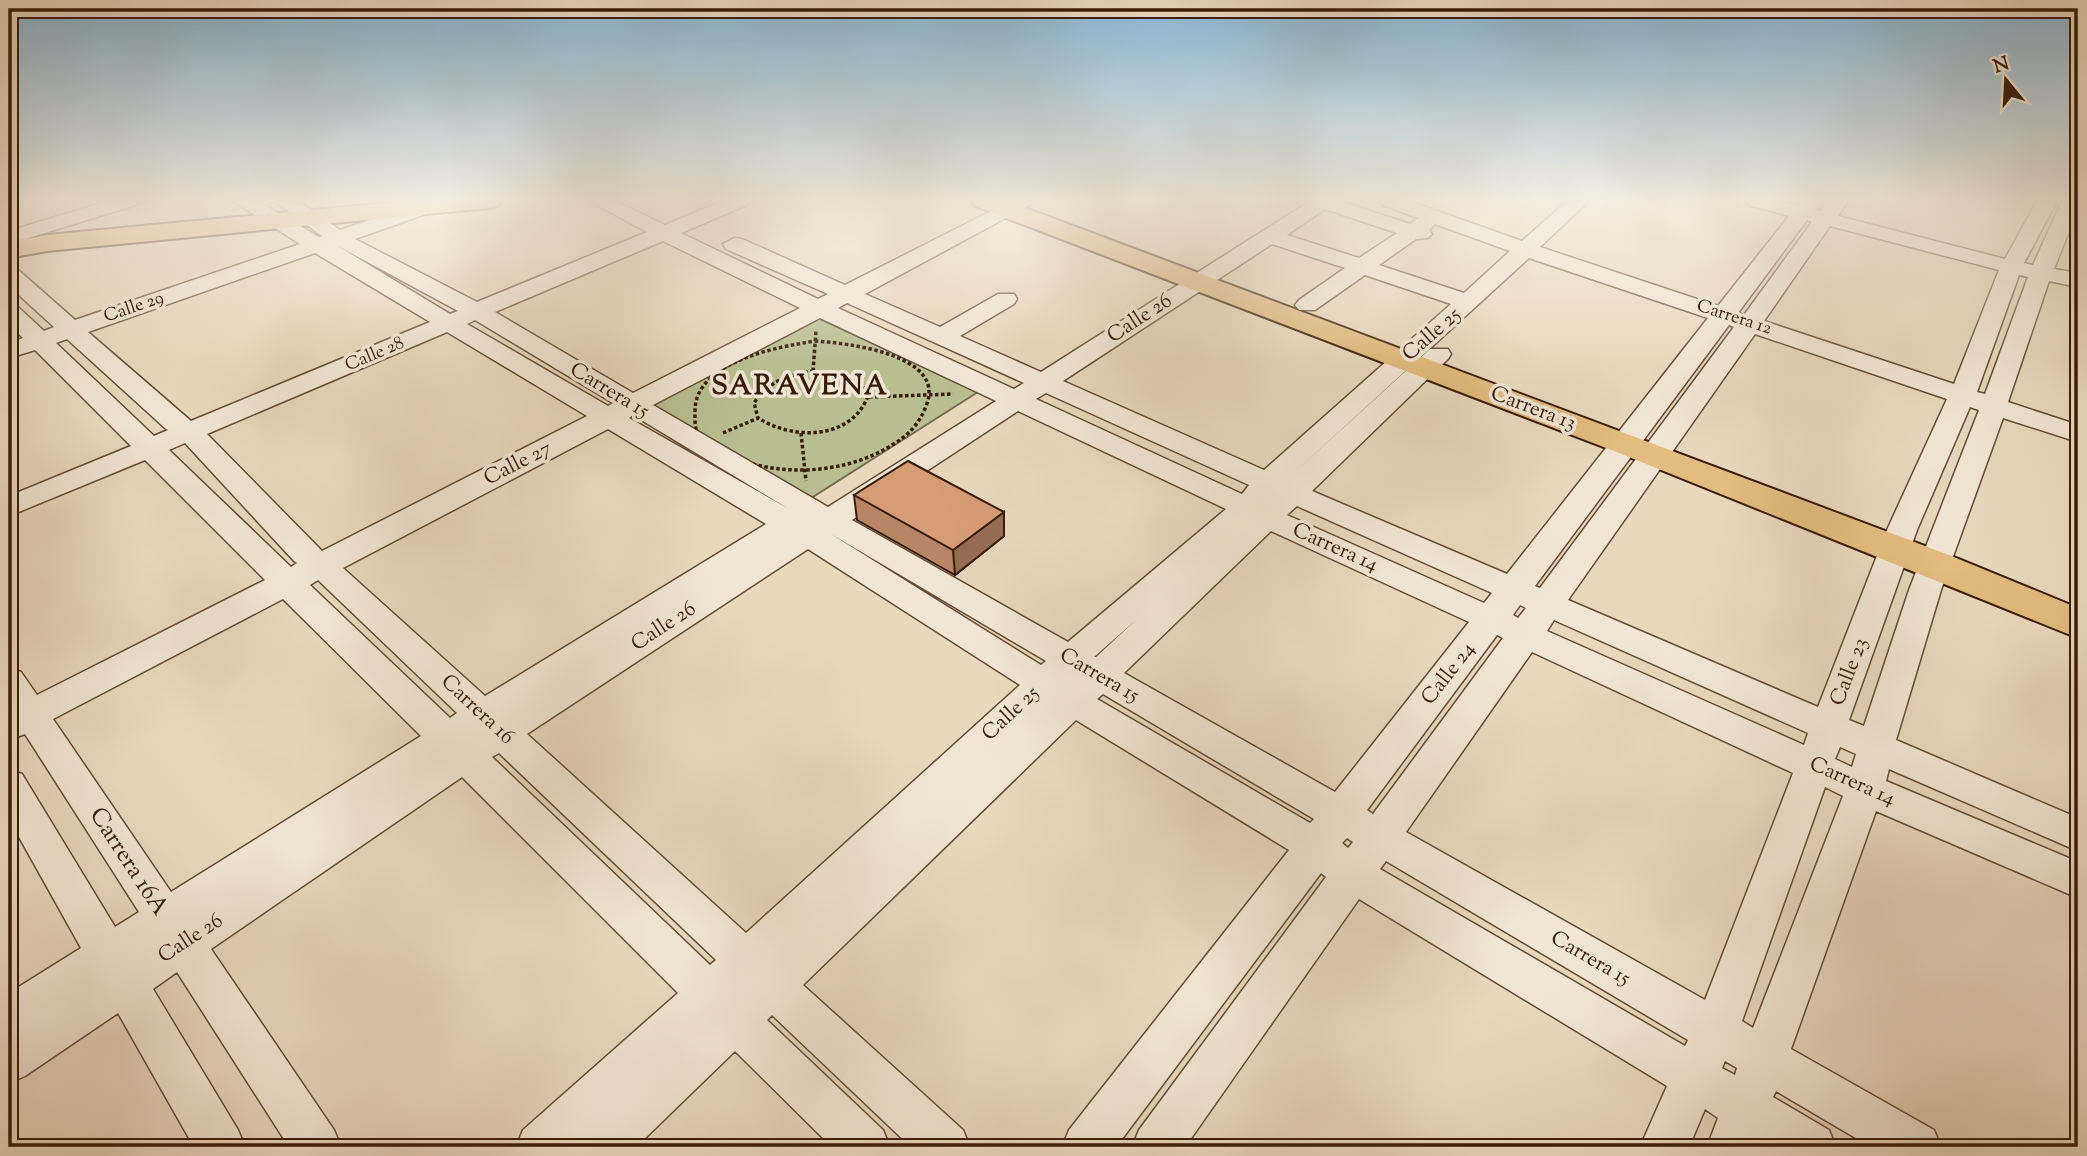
<svg xmlns="http://www.w3.org/2000/svg" width="2087" height="1156" viewBox="0 0 2087 1156" font-family="'Sorts Mill Goudy',serif">
<rect width="100%" height="100%" fill="#e9d8be"/>
<filter id="stains"><feTurbulence type="fractalNoise" baseFrequency=".00286" numOctaves="4"/><feColorMatrix values="0 0 0 0 .2 0 0 0 0 .09 0 0 0 0 .02 0 0 0 .5 -.17"/></filter>
<radialGradient id="worn" r=".72"><stop offset=".6" stop-color="#630" stop-opacity="0"/><stop offset="1" stop-color="#630" stop-opacity=".3"/></radialGradient>
<path fill="#b8be90" stroke="#786e4c" stroke-width="2" d="M 816,317 L 978,392 L 808,500 L 643,406 Z"/>
<g fill="none" stroke-linecap="round" stroke-linejoin="round">
<g stroke="#644c35" stroke-width="3">
<path id="minor" d="M 108,201 L 139,201 L 136,205 L 9,244 L 9,231 Z
M 233,201 L 258,201 L 319,237 L 322,236 L 274,201 L 298,201 L 340,230 L 425,201 L 444,201 L 443,208 L 355,239 L 477,302 L 647,232 L 589,201 L 615,201 L 665,225 L 722,201 L 750,201 L 747,205 L 681,233 L 818,299 L 828,294 L 726,249 L 723,244 L 734,238 L 742,239 L 845,285 L 1011,201 L 1037,201 L 865,294 L 940,327 L 998,294 L 1014,294 L 1017,299 L 1014,304 L 960,336 L 1041,372 L 1310,201 L 1340,201 L 1410,224 L 1418,218 L 1383,205 L 1380,201 L 1409,201 L 1522,241 L 1567,201 L 1589,201 L 1540,247 L 1718,306 L 1789,216 L 1749,205 L 1746,201 L 1780,201 L 1797,205 L 1800,201 L 1821,201 L 1815,210 L 1820,211 L 1828,201 L 1848,201 L 1838,216 L 2005,259 L 2037,201 L 2057,201 L 2024,263 L 2033,265 L 2062,201 L 2078,201 L 2078,209 L 2054,269 L 2078,273 L 2078,287 L 2049,281 L 2008,402 L 2078,425 L 2078,442 L 2003,418 L 1941,590 L 1896,740 L 2078,818 L 2078,851 L 1889,769 L 1886,781 L 2078,862 L 2078,898 L 1876,811 L 1791,1049 L 1934,1130 L 1941,1147 L 1871,1147 L 1776,1091 L 1773,1097 L 1829,1130 L 1836,1147 L 1767,1147 L 1757,1142 L 1755,1147 L 1707,1147 L 1718,1118 L 1705,1109 L 1689,1147 L 1640,1147 L 1667,1086 L 1359,899 L 1185,1147 L 1132,1147 L 1139,1130 L 1326,877 L 1321,873 L 1116,1147 L 1062,1147 L 1069,1130 L 1289,850 L 1076,720 L 803,985 L 963,1130 L 970,1147 L 911,1147 L 772,1015 L 767,1020 L 883,1130 L 890,1147 L 832,1147 L 735,1051 L 636,1147 L 516,1147 L 523,1130 L 678,993 L 462,777 L 211,949 L 334,1130 L 341,1147 L 289,1147 L 177,972 L 153,989 L 238,1130 L 245,1147 L 194,1147 L 118,1013 L 25,1076 L 9,1083 L 9,993 L 81,948 L 9,819 L 9,770 L 22,774 L 115,927 L 139,912 L 25,734 L 9,740 L 9,668 L 21,672 L 37,695 L 265,580 L 145,460 L 9,516 L 9,496 L 131,446 L 35,350 L 9,358 L 9,343 L 23,338 L 9,324 L 9,304 L 17,306 L 44,331 L 54,327 L 9,286 L 9,267 L 17,269 L 75,320 L 300,244 ZM 1325,209 L 1397,233 L 1359,258 L 1287,235 ZM 1807,220 L 1812,222 L 1744,315 L 1738,313 ZM 1435,224 L 1510,251 L 1464,293 L 1379,265 L 1416,239 L 1428,238 L 1432,234 L 1429,230 ZM 1830,226 L 1999,270 L 1954,384 L 1764,321 ZM 663,241 L 800,308 L 633,393 L 495,312 ZM 1272,244 L 1345,268 L 1299,300 L 1295,305 L 1299,310 L 1315,310 L 1365,275 L 1451,304 L 1264,470 L 1063,381 ZM 336,245 L 458,311 L 450,314 ZM 315,253 L 430,322 L 191,421 L 88,332 ZM 1529,258 L 1708,318 L 1507,574 L 1312,491 L 1448,359 L 1451,354 L 1448,349 L 1430,349 L 1286,480 ZM 2019,275 L 2028,277 L 1985,394 L 1977,392 ZM 847,303 L 1024,383 L 1014,389 L 838,308 ZM 820,318 L 996,401 L 828,507 L 653,405 ZM 475,320 L 613,403 L 608,406 L 467,324 ZM 1729,325 L 1734,327 L 1540,588 L 1535,586 ZM 447,332 L 587,416 L 322,551 L 207,434 ZM 1755,334 L 1947,399 L 1887,530 L 1818,707 L 1568,600 ZM 67,339 L 166,429 L 168,430 L 154,436 L 56,343 ZM 1046,393 L 1249,485 L 1242,494 L 1036,399 ZM 1970,407 L 1979,410 L 1909,590 L 1864,726 L 1849,720 L 1917,530 ZM 1018,411 L 1226,509 L 1068,642 L 852,520 ZM 633,415 L 789,509 L 629,418 ZM 608,429 L 766,524 L 485,696 L 343,568 ZM 185,443 L 294,561 L 297,563 L 291,567 L 169,450 ZM 1297,506 L 1492,593 L 1484,603 L 1287,515 ZM 1271,531 L 1469,622 L 1335,792 L 1124,673 ZM 831,534 L 1046,661 L 1041,665 ZM 808,549 L 1020,685 L 746,933 L 527,734 ZM 318,580 L 457,713 L 450,718 L 310,585 ZM 283,599 L 421,736 L 171,892 L 53,719 ZM 1520,605 L 1526,608 L 1518,618 L 1513,615 ZM 1136,620 L 1096,657 L 1094,657 ZM 1554,620 L 1808,733 L 1804,745 L 1547,631 ZM 1497,635 L 1503,638 L 1373,814 L 1367,810 ZM 1532,652 L 1793,773 L 1705,1000 L 1406,832 ZM 1103,694 L 1314,819 L 1310,823 L 1097,699 ZM 1840,747 L 1856,754 L 1852,767 L 1835,759 ZM 499,753 L 716,960 L 710,965 L 492,757 ZM 1825,787 L 1843,796 L 1753,1028 L 1742,1021 ZM 1347,838 L 1353,842 L 1348,848 L 1342,843 ZM 1386,861 L 1688,1040 L 1685,1046 L 1380,869 ZM 1725,1061 L 1737,1068 L 1735,1075 L 1722,1068 Z"/>
</g>
<g stroke="#371d07" stroke-width="4">
<path id="major" d="M 409,201 L 501,201 L 498,206 L 489,208 L 47,251 L 9,258 L 9,242 L 47,235 Z
M 972,201 L 1007,201 L 1949,555 L 2078,608 L 2078,638 L 1614,451 L 975,206 Z"/>
</g>
<path stroke="#371d07" stroke-width="3.5" stroke-dasharray="3.5 2.5" stroke-linecap="butt" d="M 815,341 C 846,343 948,354 926,406 C 919,424 909,435 892,445 C 846,474 783,477 734,458 C 723,454 710,450 702,440 C 694,431 695,422 695,410 C 696,361 778,347 815,341 Z
M 813,371 L 855,379 L 869,393 C 854,440 794,441 758,418 L 754,403 C 768,381 788,375 813,371 Z
M 813,371 L 816,331
M 869,397 L 953,394
M 723,433 L 758,418
M 801,433 L 806,481"/>
<use href="#minor" fill="#f1e6d5" fill-rule="evenodd"/>
<use href="#major" fill="#e4bc7f" fill-rule="evenodd"/>
</g>
<path fill="#b88665" stroke="#371d07" stroke-width="2" d="M 854,495 L 1004,512 L 1004,536 L 955,575 L 857,520 Z"/>
<path fill="#966d53" stroke="#371d07" stroke-width="2" d="M 1004,512 L 1004,536 L 955,575 L 953,550 Z"/>
<path fill="#d69c76" stroke="#371d07" stroke-width="2" d="M 908,461 L 1004,512 L 953,550 L 854,495 Z"/>
<linearGradient id="sky" x2="0" y2="1"><stop stop-color="#88b6d5"/><stop offset="0.55" stop-color="#f5ede2"/><stop offset="1" stop-color="#f5ede2" stop-opacity="0"/></linearGradient>
<rect width="2087" height="363" fill="url(#sky)"/>
<g text-anchor="middle" dominant-baseline="central" stroke-width="7" stroke-linejoin="round" paint-order="stroke">
<g font-size="18" fill="#371d07" stroke="#f1e6d5">
<text transform="translate(134 308) rotate(-19)">Calle 29</text>
<text transform="translate(1734 318) rotate(18)">Carrera 12</text>
<text transform="translate(375 355) rotate(-23)">Calle 28</text>
</g>
<g font-size="21" fill="#371d07" stroke="#f1e6d5">
<text transform="translate(1140 319) rotate(-33)">Calle 26</text>
<text transform="translate(1432 335) rotate(-41)">Calle 25</text>
<text transform="translate(609 391) rotate(31)">Carrera 15</text>
<text transform="translate(1533 409) rotate(21)">Carrera 13</text>
<text transform="translate(518 464) rotate(-27)">Calle 27</text>
<text transform="translate(1335 548) rotate(24)">Carrera 14</text>
<text transform="translate(664 627) rotate(-33)">Calle 26</text>
<text transform="translate(1850 672) rotate(-69)">Calle 23</text>
<text transform="translate(1449 674) rotate(-52)">Calle 24</text>
<text transform="translate(1099 676) rotate(30)">Carrera 15</text>
<text transform="translate(477 710) rotate(43)">Carrera 16</text>
<text transform="translate(1011 714) rotate(-43)">Calle 25</text>
<text transform="translate(1852 782) rotate(24)">Carrera 14</text>
<text transform="translate(191 939) rotate(-33)">Calle 26</text>
<text transform="translate(1590 959) rotate(30)">Carrera 15</text>
</g>
<g font-size="24" fill="#371d07" stroke="#f1e6d5">
<text transform="translate(128 862) rotate(57)">Carrera 16A</text>
</g>
<g font-size="28" font-weight="bold" letter-spacing="2" fill="#371d07" stroke="#f1e6d5">
<text x="800" y="387">SARAVENA</text>
</g>
</g>
<rect width="2087" height="1156" fill="none" stroke="#e9d8be" stroke-width="35"/>
<rect x="10" y="10" width="2066" height="1135" fill="none" stroke="#371d07" stroke-width="3.5"/>
<rect x="18" y="18" width="2052" height="1121" fill="none" stroke="#371d07" stroke-width="2"/>
<g transform="translate(2006 80) rotate(342)" stroke="#f1e6d5" stroke-width="5" paint-order="stroke">
<path d="M0-5L12 26L0 18L-12 26Z" fill="#371d07"/>
<text y="-10" font-size="19" font-weight="bold" text-anchor="middle" fill="#371d07">N</text>
</g>
<rect width="100%" height="100%" filter="url(#stains)"/>
<rect width="100%" height="100%" fill="url(#worn)"/>
</svg>
